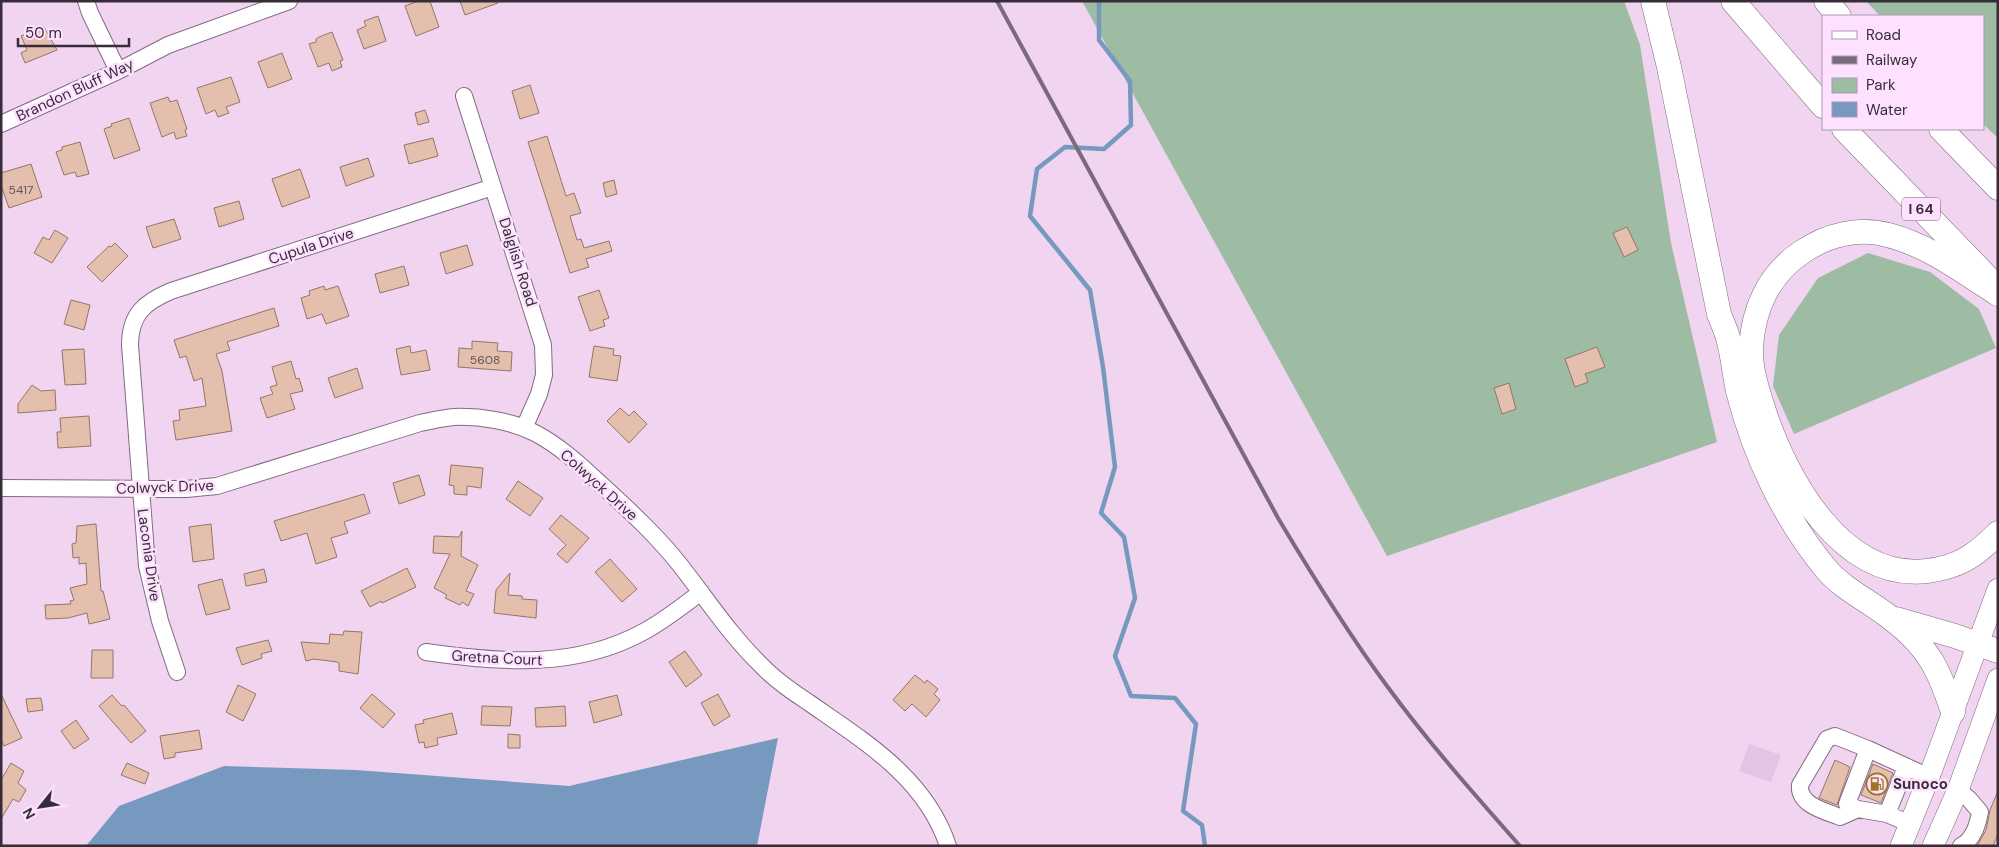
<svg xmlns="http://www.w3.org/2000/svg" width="1999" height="847" viewBox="0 0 1999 847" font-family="'DM Sans',sans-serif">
<rect width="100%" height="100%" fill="#f0d4f0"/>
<path fill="#e4c4e4" d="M 1749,744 L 1781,755 L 1771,782 L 1739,771 Z"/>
<path fill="#9dbca3" d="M 1082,1 L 1624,1 L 1640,45 L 1671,243 L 1717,442 L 1387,556 Z
M 1866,1 L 1998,1 L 1998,138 L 1983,124 L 1983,16 L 1880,16 Z
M 1868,253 L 1930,272 L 1979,309 L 1996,348 L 1794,434 L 1773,386 L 1779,335 L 1818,278 Z"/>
<path fill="#7799bf" d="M 778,738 L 757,846 L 86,846 L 119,806 L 224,766 L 356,770 L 569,786 Z"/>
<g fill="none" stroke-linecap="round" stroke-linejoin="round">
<path stroke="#7799bf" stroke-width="4.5" d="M 1099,1 L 1099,40 L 1130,81 L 1131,125 L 1104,149 L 1065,147 L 1037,169 L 1030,216 L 1090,290 L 1103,367 L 1115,467 L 1101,513 L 1124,537 L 1135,598 L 1115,656 L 1131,696 L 1175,698 L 1196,724 L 1183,811 L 1202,825 L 1205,846"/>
</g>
<path fill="#e4bfae" stroke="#967565" d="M 418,1 L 430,1 L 439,27 L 416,36 L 405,6 Z
M 460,1 L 498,1 L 498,3 L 465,15 Z
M 378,16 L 386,41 L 364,49 L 357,30 L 366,26 L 364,21 Z
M 44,27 L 57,50 L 25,63 L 21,53 L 27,50 L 21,36 Z
M 332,32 L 343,60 L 340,61 L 342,67 L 332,71 L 329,63 L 318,67 L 309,44 L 316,42 L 316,39 L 319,37 Z
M 282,53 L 292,79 L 268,88 L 258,62 Z
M 231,77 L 240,102 L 226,107 L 229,113 L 218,117 L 215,110 L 206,114 L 197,88 Z
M 530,85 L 539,113 L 520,119 L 512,91 Z
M 168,97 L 170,102 L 177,100 L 187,129 L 185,130 L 187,136 L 176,139 L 174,132 L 162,137 L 150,103 Z
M 425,110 L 429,122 L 418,125 L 415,113 Z
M 129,118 L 140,150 L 114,159 L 104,129 L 112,126 L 111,124 Z
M 547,136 L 566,196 L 574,193 L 581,213 L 570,216 L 577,240 L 581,239 L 584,248 L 609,241 L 612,251 L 586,259 L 589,267 L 570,273 L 528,142 Z
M 433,138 L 438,156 L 409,164 L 404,145 Z
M 80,142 L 89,174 L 77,177 L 75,172 L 64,175 L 56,152 L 62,150 L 62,147 Z
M 368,158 L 374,176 L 346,186 L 340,167 Z
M 31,164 L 42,197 L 9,208 L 1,185 L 1,173 Z
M 300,169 L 310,197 L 282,207 L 272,179 Z
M 614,180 L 617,194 L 606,197 L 603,183 Z
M 239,201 L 244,219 L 219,227 L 214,208 Z
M 174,219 L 181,239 L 153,248 L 146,227 Z
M 1627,227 L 1638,250 L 1624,257 L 1613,233 Z
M 55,230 L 68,238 L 52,263 L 34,253 L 43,237 L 49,240 Z
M 115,243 L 128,256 L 102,282 L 87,267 L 109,246 L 111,247 Z
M 467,245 L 473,265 L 446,274 L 440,253 Z
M 404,266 L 409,285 L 380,293 L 375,274 Z
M 324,286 L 325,290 L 338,286 L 349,316 L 326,324 L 322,314 L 307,319 L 301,298 L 310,295 L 309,291 Z
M 599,290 L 609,318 L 603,320 L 605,326 L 590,331 L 578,297 Z
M 71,300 L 90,305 L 84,330 L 64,324 Z
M 274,308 L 279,326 L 227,342 L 230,350 L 216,354 L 222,371 L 232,431 L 176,440 L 173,421 L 180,420 L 179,410 L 206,406 L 202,378 L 194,381 L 186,356 L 180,358 L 174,340 Z
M 472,341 L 498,343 L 497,351 L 512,352 L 511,371 L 458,367 L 459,348 L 472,349 Z
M 410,346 L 411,353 L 426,350 L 430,370 L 401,375 L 396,349 Z
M 594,346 L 614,349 L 613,355 L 621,356 L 617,381 L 589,377 Z
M 1597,347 L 1605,367 L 1585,374 L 1588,382 L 1575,387 L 1565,359 Z
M 84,349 L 86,384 L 65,385 L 62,350 Z
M 291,361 L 296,379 L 299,378 L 303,391 L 290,394 L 295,409 L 267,418 L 260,398 L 273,394 L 270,387 L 277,385 L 272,367 Z
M 357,368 L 363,388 L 335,398 L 328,378 Z
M 1509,383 L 1516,409 L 1502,414 L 1494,388 Z
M 32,385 L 41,391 L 55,390 L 56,410 L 18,413 L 18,404 Z
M 620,408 L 629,416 L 634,411 L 647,424 L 629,443 L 607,421 Z
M 89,416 L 91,446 L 58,448 L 57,432 L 61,432 L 60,418 Z
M 451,465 L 483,468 L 481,488 L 467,486 L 467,495 L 454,494 L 454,486 L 449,485 Z
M 419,475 L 425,495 L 399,504 L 393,483 Z
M 518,481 L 543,498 L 530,516 L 506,499 Z
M 364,494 L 370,513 L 344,522 L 348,533 L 331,538 L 337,557 L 316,564 L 307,533 L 281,541 L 274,521 Z
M 561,515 L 589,538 L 567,563 L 557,554 L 566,545 L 549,529 Z
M 96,524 L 101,591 L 103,591 L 110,619 L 89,624 L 87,613 L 68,618 L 46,619 L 45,605 L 71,604 L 70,601 L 74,600 L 70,588 L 87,584 L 86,563 L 79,564 L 79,557 L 73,558 L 72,544 L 76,543 L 77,526 Z
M 211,524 L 214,559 L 193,562 L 189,527 Z
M 462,531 L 461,556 L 478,565 L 466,591 L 474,594 L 468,606 L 462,602 L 460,605 L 445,598 L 447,595 L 434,588 L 450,554 L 433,553 L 434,536 L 459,537 Z
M 610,559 L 637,589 L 622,602 L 595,572 Z
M 407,568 L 416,587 L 382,603 L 381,601 L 370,607 L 361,591 Z
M 264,569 L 267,582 L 246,586 L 244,574 Z
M 510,573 L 508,595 L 522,596 L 522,599 L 537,600 L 536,618 L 494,613 L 496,590 Z
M 222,579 L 230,609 L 206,615 L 198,585 Z
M 344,631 L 362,632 L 358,674 L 339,671 L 339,663 L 337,662 L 314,659 L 306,661 L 301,642 L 329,644 L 330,634 L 343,635 Z
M 268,640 L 272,651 L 261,654 L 262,658 L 242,665 L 236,648 Z
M 92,650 L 113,650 L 113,678 L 91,678 Z
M 685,651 L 702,675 L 686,687 L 669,662 Z
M 915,675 L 925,683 L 927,680 L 938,689 L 934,694 L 940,700 L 926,717 L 912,704 L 905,711 L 893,700 Z
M 238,685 L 256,694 L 243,721 L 226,712 Z
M 1,694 L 22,738 L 4,746 L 1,740 Z
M 372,694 L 395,714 L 383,728 L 360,708 Z
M 718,694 L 730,716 L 714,726 L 701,703 Z
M 112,695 L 122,706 L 124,705 L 146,731 L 131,743 L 99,706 Z
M 617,695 L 622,715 L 594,723 L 589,702 Z
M 41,698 L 43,710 L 28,712 L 26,699 Z
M 482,706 L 512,707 L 510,726 L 481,725 Z
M 565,706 L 566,726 L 536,727 L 535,708 Z
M 452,713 L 457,734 L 437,738 L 438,745 L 425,748 L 424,742 L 419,743 L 415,725 L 424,723 L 423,720 Z
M 76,720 L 89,739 L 74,749 L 61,731 Z
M 199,730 L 202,749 L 175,753 L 175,757 L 164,759 L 160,736 Z
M 508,734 L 520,735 L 520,748 L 508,748 Z
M 1835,760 L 1850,767 L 1837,805 L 1819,798 Z
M 11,763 L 24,771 L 18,783 L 26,790 L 19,802 L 13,799 L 1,819 L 1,780 Z
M 127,763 L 149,773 L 145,784 L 121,775 Z
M 1873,764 L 1893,773 L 1881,803 L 1861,795 Z
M 1998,791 L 1998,834 L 1993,846 L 1977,846 L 1986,830 L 1990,810 Z"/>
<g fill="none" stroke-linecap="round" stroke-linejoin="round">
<g stroke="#836a84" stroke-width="18">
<path id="minor" d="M 86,1 L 90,13 L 118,71
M 464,96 L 543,345 L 544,375 L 539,394 L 524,428
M 1,124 L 118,71 L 168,45 L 289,1
M 1,488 L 186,489 L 217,486 L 420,423 C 431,421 442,418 454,417 C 480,416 512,421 535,433 C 562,447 584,469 606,489 C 632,513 658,537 680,565 C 706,598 730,635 761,665 C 775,680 791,691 808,702 C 864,741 926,778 948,846
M 426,652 C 501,663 577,669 645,631 C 665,620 683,606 701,592
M 177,672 L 160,621 L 147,566 L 130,345 C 130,314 145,302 171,291 L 493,187
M 1958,790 L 1969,799 L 1980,812 C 1978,824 1973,840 1961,846
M 1858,809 L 1840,817 C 1825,811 1798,805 1800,785 L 1827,739 L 1835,736 L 1868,749
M 1887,814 L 1906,767
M 1911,824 L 1887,814 L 1858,809 L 1847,804 L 1868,749 L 1929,777"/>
</g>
<g stroke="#836a84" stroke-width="22">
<path id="major" d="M 1901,846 L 1929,777 L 1998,589
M 1933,846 L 1958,790 L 1998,679"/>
</g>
<g stroke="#836a84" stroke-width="25">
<path id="highway" d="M 1653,1 L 1669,67 L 1719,314 C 1722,322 1726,330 1728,338 C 1733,355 1734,373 1738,391 C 1754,454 1784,518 1826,569 C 1844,590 1871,602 1892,619 C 1929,647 1939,670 1953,712
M 1733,1 L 1823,106
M 1826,1 L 1839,16
M 1844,129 L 1987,277
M 1941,129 L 1998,188
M 1998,294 C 1963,272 1928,245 1888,235 C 1858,227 1827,235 1802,252 C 1769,274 1753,309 1751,348 C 1750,369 1758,392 1764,411 C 1786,479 1842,581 1927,571 C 1959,567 1975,556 1998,533
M 1896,619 L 1955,636 L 1998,651"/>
</g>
<use href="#minor" stroke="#fff" stroke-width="16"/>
<use href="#major" stroke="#fff" stroke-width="21"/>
<use href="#highway" stroke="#fff" stroke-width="24"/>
<path stroke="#7a6a7b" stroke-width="4" d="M 997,1 L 1278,518 C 1312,575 1347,632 1387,686 C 1428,742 1474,794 1520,846"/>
</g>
<defs>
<g id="fuel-ring" transform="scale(1.125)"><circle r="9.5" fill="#fde1fe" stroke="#9e7523" stroke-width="1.5"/><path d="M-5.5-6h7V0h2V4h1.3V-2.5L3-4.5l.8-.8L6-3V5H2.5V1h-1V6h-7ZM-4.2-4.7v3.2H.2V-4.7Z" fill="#9e7523"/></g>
</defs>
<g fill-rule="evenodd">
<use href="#fuel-ring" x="1877" y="784"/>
</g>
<g text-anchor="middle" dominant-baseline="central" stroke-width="5" stroke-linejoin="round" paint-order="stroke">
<g font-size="12" fill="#625256">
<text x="21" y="190">5417</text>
<text x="485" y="360">5608</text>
</g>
<rect fill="#fde1fe" stroke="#726373" stroke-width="1" x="1902" y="197.5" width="38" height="23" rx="4"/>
<g font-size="14" font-weight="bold" fill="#372d38">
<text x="1921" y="209">I 64</text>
</g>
<g font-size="15" fill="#372d38" stroke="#fde1fe">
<text transform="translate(75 90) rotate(-25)">Brandon Bluff Way</text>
<text transform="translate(311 246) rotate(-18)">Cupula Drive</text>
<text transform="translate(518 262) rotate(72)">Dalglish Road</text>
<text transform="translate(599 485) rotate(42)">Colwyck Drive</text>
<text transform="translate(165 487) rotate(-2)">Colwyck Drive</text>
<text transform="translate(149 555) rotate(82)">Laconia Drive</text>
<text transform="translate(497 658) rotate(3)">Gretna Court</text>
</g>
<g font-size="15" font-weight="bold" fill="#372d38" stroke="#fde1fe" text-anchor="start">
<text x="1893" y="784">Sunoco</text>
</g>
</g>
<rect width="1999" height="847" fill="none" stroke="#372d38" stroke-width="5"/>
<rect x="1822" y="15" width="162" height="115" fill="#fde1fe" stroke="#ae99af"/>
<rect x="1832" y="31" width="25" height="8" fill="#ffffff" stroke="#ae99af"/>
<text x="1866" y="40" font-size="15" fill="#372d38">Road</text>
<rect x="1832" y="56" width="25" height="8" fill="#7a6a7b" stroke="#ae99af"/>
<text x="1866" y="65" font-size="15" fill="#372d38">Railway</text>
<rect x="1832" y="78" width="25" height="15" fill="#9dbca3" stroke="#ae99af"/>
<text x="1866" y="90" font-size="15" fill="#372d38">Park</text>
<rect x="1832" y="102" width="25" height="15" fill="#7799bf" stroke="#ae99af"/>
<text x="1866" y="115" font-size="15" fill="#372d38">Water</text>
<g transform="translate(40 807) rotate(240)" stroke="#fde1fe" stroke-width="4" paint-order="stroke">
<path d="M0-4L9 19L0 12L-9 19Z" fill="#372d38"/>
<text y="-8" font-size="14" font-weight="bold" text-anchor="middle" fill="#372d38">N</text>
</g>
<path d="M18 38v8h111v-8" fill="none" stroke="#372d38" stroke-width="2.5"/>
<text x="25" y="38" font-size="15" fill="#372d38" stroke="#fde1fe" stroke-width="4" paint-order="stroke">50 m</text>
</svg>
